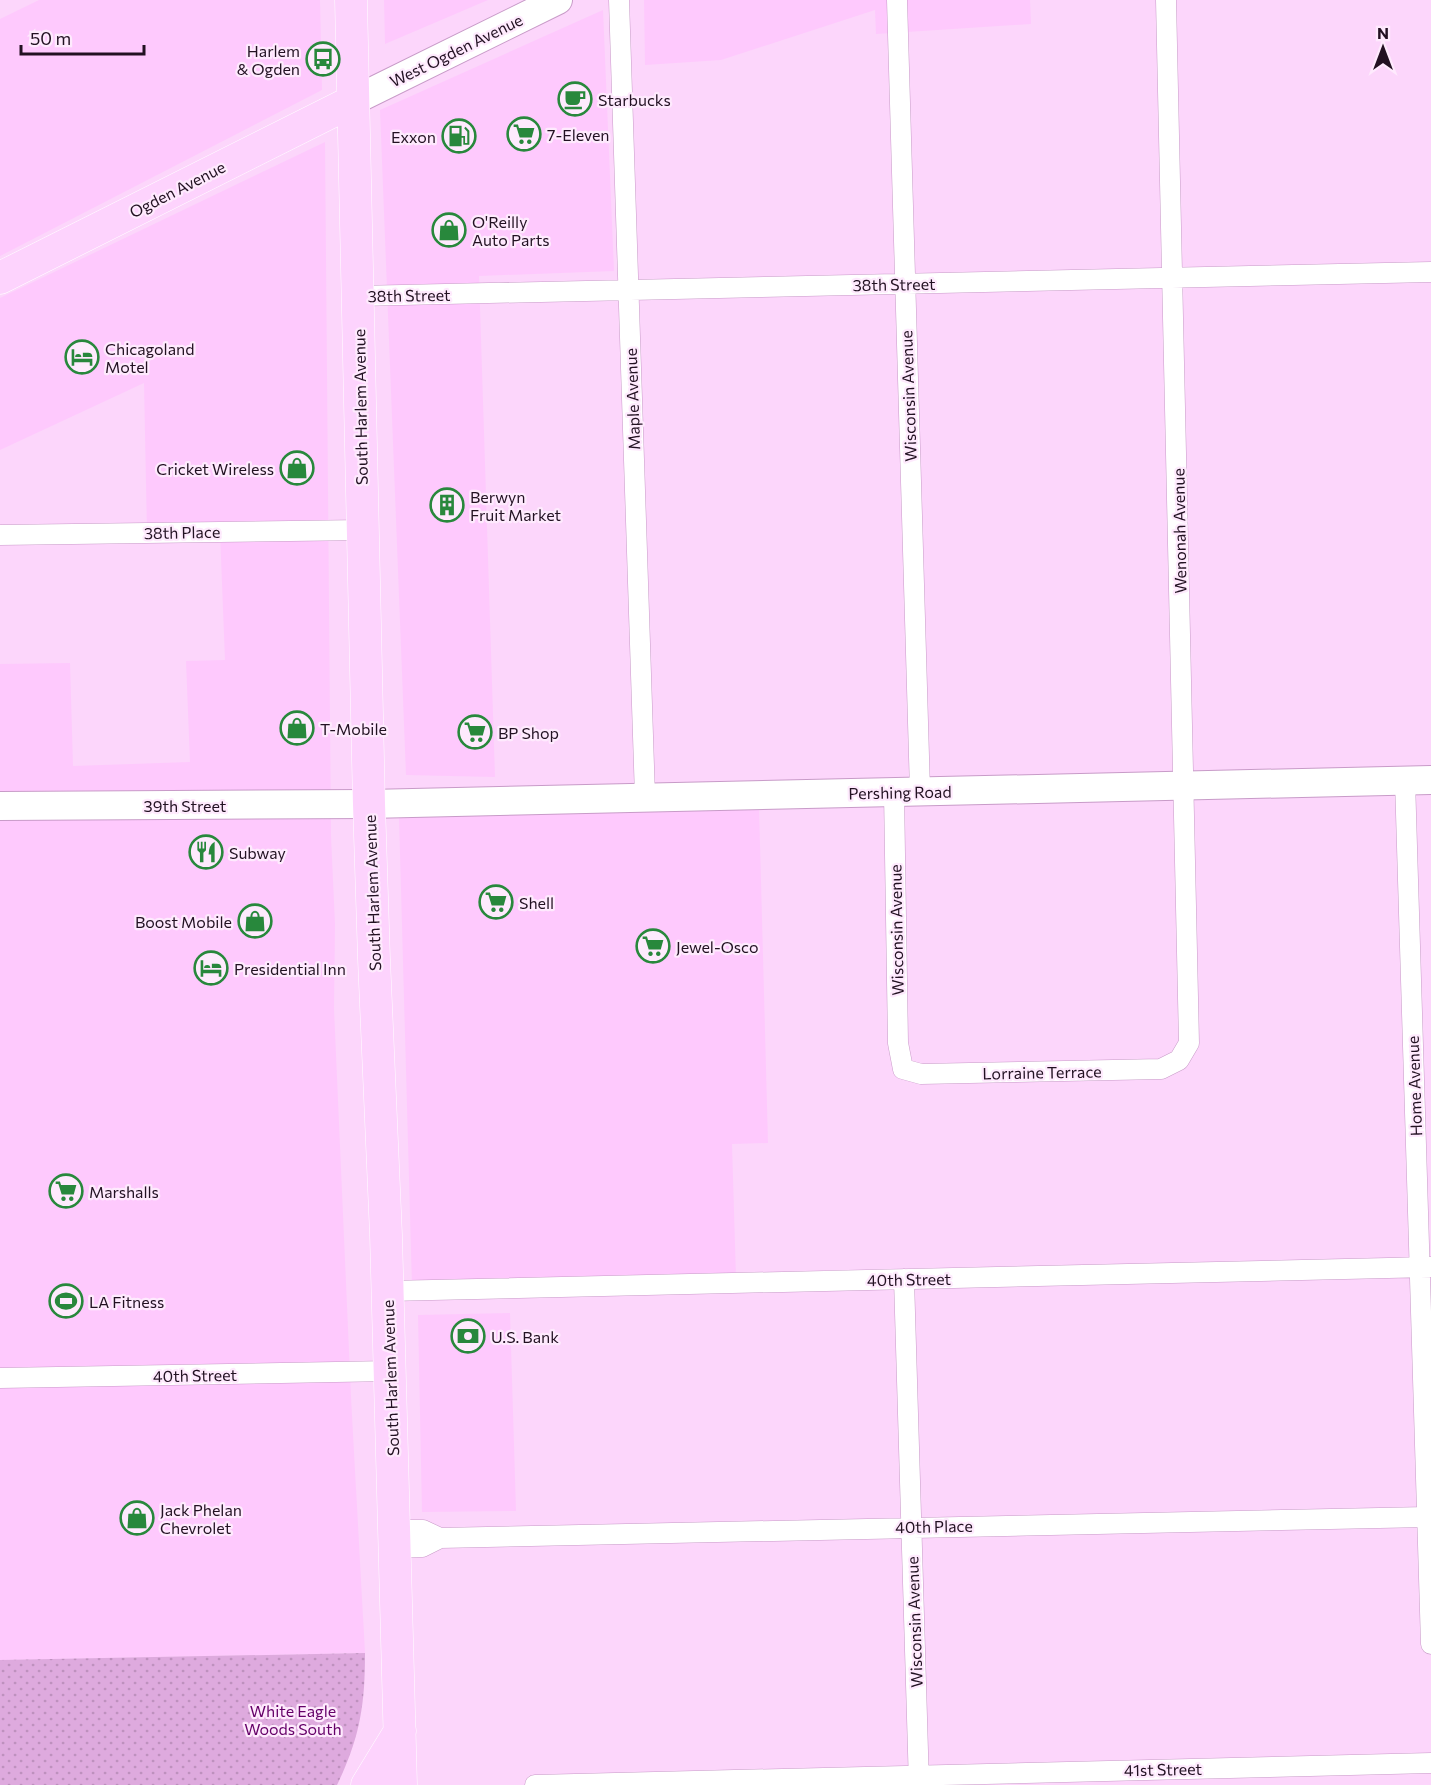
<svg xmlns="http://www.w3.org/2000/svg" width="1431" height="1785" viewBox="0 0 1431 1785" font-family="Commissioner,sans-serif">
<defs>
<pattern id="park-dots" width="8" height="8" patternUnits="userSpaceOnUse" patternTransform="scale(1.5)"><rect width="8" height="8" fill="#deaade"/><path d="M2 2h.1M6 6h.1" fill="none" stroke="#be91be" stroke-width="1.8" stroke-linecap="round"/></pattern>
</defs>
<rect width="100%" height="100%" fill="#fcd6fb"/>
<path fill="#fec9fd" d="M 39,0 L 320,0 L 322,90 L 0,256 L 0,19 Z
M 384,0 L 488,0 L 385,44 Z
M 644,0 L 1030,0 L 1031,24 L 876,34 L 875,10 L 721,60 L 645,65 Z
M 603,10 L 614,271 L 479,276 L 495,777 L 406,775 L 380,110 Z
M 325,142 L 331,836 L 335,924 L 334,1009 L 351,1397 L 365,1653 L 0,1660 L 0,664 L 70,663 L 73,766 L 190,762 L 186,661 L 225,660 L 220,532 L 147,533 L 144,383 L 0,450 L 0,298 Z
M 759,807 L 768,1143 L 732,1144 L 736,1278 L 412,1287 L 399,817 Z
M 510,1313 L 516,1511 L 422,1512 L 418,1315 Z"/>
<path fill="url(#park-dots)" d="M 365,1653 C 365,1705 360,1737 337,1785 L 0,1785 L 0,1660 Z"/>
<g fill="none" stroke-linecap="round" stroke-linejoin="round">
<g stroke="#c89bc8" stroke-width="21">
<path id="street" d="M 619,0 L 645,797
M 897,0 L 920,791
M 358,296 L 1431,272
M 0,535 L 363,530
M 1405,780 L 1431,1644
M 894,792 L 898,1043 L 903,1069 L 921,1074 L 1161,1069 L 1179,1060 L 1189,1043 L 1166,0
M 904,1279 L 919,1785
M 388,1291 L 1431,1267
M 0,1378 L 390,1371
M 394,1530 L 423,1530 L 440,1538 L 1427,1517
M 395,1548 L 422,1547 L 440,1538
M 535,1785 L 1431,1763"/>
</g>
<g stroke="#c89bc8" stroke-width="30">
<path id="secondary" d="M 353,101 L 558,0
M 0,806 L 369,804 L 1431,780"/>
</g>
<g stroke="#fff" stroke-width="33">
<path id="primary" d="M 351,0 L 369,804 L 374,959 L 386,1235 L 401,1785
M 0,278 L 353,101
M 367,1785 L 400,1731"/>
</g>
<use href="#street" stroke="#fff" stroke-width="20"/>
<use href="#secondary" stroke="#fff" stroke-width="28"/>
<use href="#primary" stroke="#fdd3fd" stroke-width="32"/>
</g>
<defs>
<g id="bus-ring" transform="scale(1.725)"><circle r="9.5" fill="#feeafd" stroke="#28883c" stroke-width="1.5"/><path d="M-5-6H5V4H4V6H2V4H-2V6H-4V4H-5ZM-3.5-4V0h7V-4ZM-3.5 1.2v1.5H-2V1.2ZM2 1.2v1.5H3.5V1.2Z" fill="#28883c"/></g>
<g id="cafe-ring" transform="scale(1.725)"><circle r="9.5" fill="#feeafd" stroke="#28883c" stroke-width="1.5"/><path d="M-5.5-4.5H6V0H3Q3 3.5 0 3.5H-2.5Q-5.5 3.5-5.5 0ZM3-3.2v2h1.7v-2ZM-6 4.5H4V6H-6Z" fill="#28883c"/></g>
<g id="supermarket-ring" transform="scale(1.725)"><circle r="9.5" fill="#feeafd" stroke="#28883c" stroke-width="1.5"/><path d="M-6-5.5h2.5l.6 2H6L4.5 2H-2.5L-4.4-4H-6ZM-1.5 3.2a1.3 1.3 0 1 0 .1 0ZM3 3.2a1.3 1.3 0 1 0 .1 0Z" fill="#28883c"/></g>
<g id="fuel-ring" transform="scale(1.725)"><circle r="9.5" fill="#feeafd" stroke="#28883c" stroke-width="1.5"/><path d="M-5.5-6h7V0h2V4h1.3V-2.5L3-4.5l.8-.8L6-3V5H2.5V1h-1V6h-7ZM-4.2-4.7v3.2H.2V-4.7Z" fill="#28883c"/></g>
<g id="shop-ring" transform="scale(1.725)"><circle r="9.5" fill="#feeafd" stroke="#28883c" stroke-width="1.5"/><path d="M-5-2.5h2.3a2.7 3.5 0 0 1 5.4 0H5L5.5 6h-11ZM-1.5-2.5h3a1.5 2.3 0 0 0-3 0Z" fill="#28883c"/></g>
<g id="hotel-ring" transform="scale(1.725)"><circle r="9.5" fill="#feeafd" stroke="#28883c" stroke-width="1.5"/><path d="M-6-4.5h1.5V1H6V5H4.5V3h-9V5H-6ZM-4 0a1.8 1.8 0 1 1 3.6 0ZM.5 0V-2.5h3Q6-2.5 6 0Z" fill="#28883c"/></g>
<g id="building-ring" transform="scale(1.725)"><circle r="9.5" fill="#feeafd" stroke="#28883c" stroke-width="1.5"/><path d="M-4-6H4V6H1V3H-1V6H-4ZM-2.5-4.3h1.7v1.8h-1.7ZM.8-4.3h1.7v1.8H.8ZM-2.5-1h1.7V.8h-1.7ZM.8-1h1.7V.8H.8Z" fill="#28883c"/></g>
<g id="restaurant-ring" transform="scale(1.725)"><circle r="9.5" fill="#feeafd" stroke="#28883c" stroke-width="1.5"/><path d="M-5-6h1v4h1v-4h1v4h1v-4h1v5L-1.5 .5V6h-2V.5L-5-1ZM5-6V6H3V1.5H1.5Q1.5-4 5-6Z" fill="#28883c"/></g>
<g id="stadium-ring" transform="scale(1.725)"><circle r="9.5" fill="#feeafd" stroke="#28883c" stroke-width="1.5"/><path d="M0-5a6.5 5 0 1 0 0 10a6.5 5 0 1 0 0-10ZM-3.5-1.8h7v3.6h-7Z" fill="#28883c"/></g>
<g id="bank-ring" transform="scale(1.725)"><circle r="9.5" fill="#feeafd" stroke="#28883c" stroke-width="1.5"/><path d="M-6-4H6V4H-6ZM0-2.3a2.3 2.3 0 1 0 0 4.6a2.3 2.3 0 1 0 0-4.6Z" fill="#28883c"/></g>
</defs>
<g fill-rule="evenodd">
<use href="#bus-ring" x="323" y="59"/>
<use href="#cafe-ring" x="575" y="99"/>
<use href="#supermarket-ring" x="524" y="134"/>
<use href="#fuel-ring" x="459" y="136"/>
<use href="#shop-ring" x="449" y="230"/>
<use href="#hotel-ring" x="82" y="357"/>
<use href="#shop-ring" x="297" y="468"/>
<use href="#building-ring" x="447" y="505"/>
<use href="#shop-ring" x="297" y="728"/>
<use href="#supermarket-ring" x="475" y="732"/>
<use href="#restaurant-ring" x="206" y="852"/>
<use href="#supermarket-ring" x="496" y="902"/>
<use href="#shop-ring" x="255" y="921"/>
<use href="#supermarket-ring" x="653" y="946"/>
<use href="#hotel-ring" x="211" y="968"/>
<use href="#supermarket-ring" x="66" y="1191"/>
<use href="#stadium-ring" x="66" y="1301"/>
<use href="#bank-ring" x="468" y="1336"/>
<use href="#shop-ring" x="137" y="1518"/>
</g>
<g text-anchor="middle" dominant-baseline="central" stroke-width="4.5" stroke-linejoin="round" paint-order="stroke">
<g font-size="16" fill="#212" stroke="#feeafd" text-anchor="start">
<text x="300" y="50" text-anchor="end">Harlem<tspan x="300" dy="18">&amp; Ogden</tspan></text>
<text x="598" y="99">Starbucks</text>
<text x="547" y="134">7-Eleven</text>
<text x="436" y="136" text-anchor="end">Exxon</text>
<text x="472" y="221">O'Reilly<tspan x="472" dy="18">Auto Parts</tspan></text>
<text x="105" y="348">Chicagoland<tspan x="105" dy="18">Motel</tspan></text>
<text x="274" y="468" text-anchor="end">Cricket Wireless</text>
<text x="470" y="496">Berwyn<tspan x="470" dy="18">Fruit Market</tspan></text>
<text x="320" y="728">T-Mobile</text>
<text x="498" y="732">BP Shop</text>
<text x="229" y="852">Subway</text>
<text x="519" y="902">Shell</text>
<text x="232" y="921" text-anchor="end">Boost Mobile</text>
<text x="676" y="946">Jewel-Osco</text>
<text x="234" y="968">Presidential Inn</text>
<text x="89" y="1191">Marshalls</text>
<text x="89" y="1301">LA Fitness</text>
<text x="491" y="1336">U.S. Bank</text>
<text x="160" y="1509">Jack Phelan<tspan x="160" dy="18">Chevrolet</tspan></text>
</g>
<g font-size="16" fill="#212" stroke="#feeafd">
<text transform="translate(456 50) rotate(-26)">West Ogden Avenue</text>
<text transform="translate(177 189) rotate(-27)">Ogden Avenue</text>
<text transform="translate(894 284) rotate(-1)">38th Street</text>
<text transform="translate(409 295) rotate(-1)">38th Street</text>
<text transform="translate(908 396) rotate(-92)">Wisconsin Avenue</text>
<text transform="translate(632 399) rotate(-92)">Maple Avenue</text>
<text transform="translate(360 407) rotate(-91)">South Harlem Avenue</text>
<text transform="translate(1179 531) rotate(-91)">Wenonah Avenue</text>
<text transform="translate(182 532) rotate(-1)">38th Place</text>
<text transform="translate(900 792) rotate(-1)">Pershing Road</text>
<text x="185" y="805">39th Street</text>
<text transform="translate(372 893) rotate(-92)">South Harlem Avenue</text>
<text transform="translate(896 930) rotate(-91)">Wisconsin Avenue</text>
<text transform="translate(1042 1072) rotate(-1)">Lorraine Terrace</text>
<text transform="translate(1414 1086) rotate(-92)">Home Avenue</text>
<text transform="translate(909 1279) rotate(-1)">40th Street</text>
<text transform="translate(195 1375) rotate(-1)">40th Street</text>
<text transform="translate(390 1378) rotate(-92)">South Harlem Avenue</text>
<text transform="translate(934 1526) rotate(-1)">40th Place</text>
<text transform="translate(914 1622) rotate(-92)">Wisconsin Avenue</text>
<text transform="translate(1163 1769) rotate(-1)">41st Street</text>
</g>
<g font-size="16" fill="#650068" stroke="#feeafd">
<text x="293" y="1710">White Eagle<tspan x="293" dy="18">Woods South</tspan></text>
</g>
</g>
<g transform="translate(1383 48)" stroke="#feeafd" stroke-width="4.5" paint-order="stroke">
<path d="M0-4.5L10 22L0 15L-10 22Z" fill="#221122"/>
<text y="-9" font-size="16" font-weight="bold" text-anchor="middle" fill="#221122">N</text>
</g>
<path d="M21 45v9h123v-9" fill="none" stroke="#221122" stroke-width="3"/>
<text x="30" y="45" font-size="18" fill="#221122" stroke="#feeafd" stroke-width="4.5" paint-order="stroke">50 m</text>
</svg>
